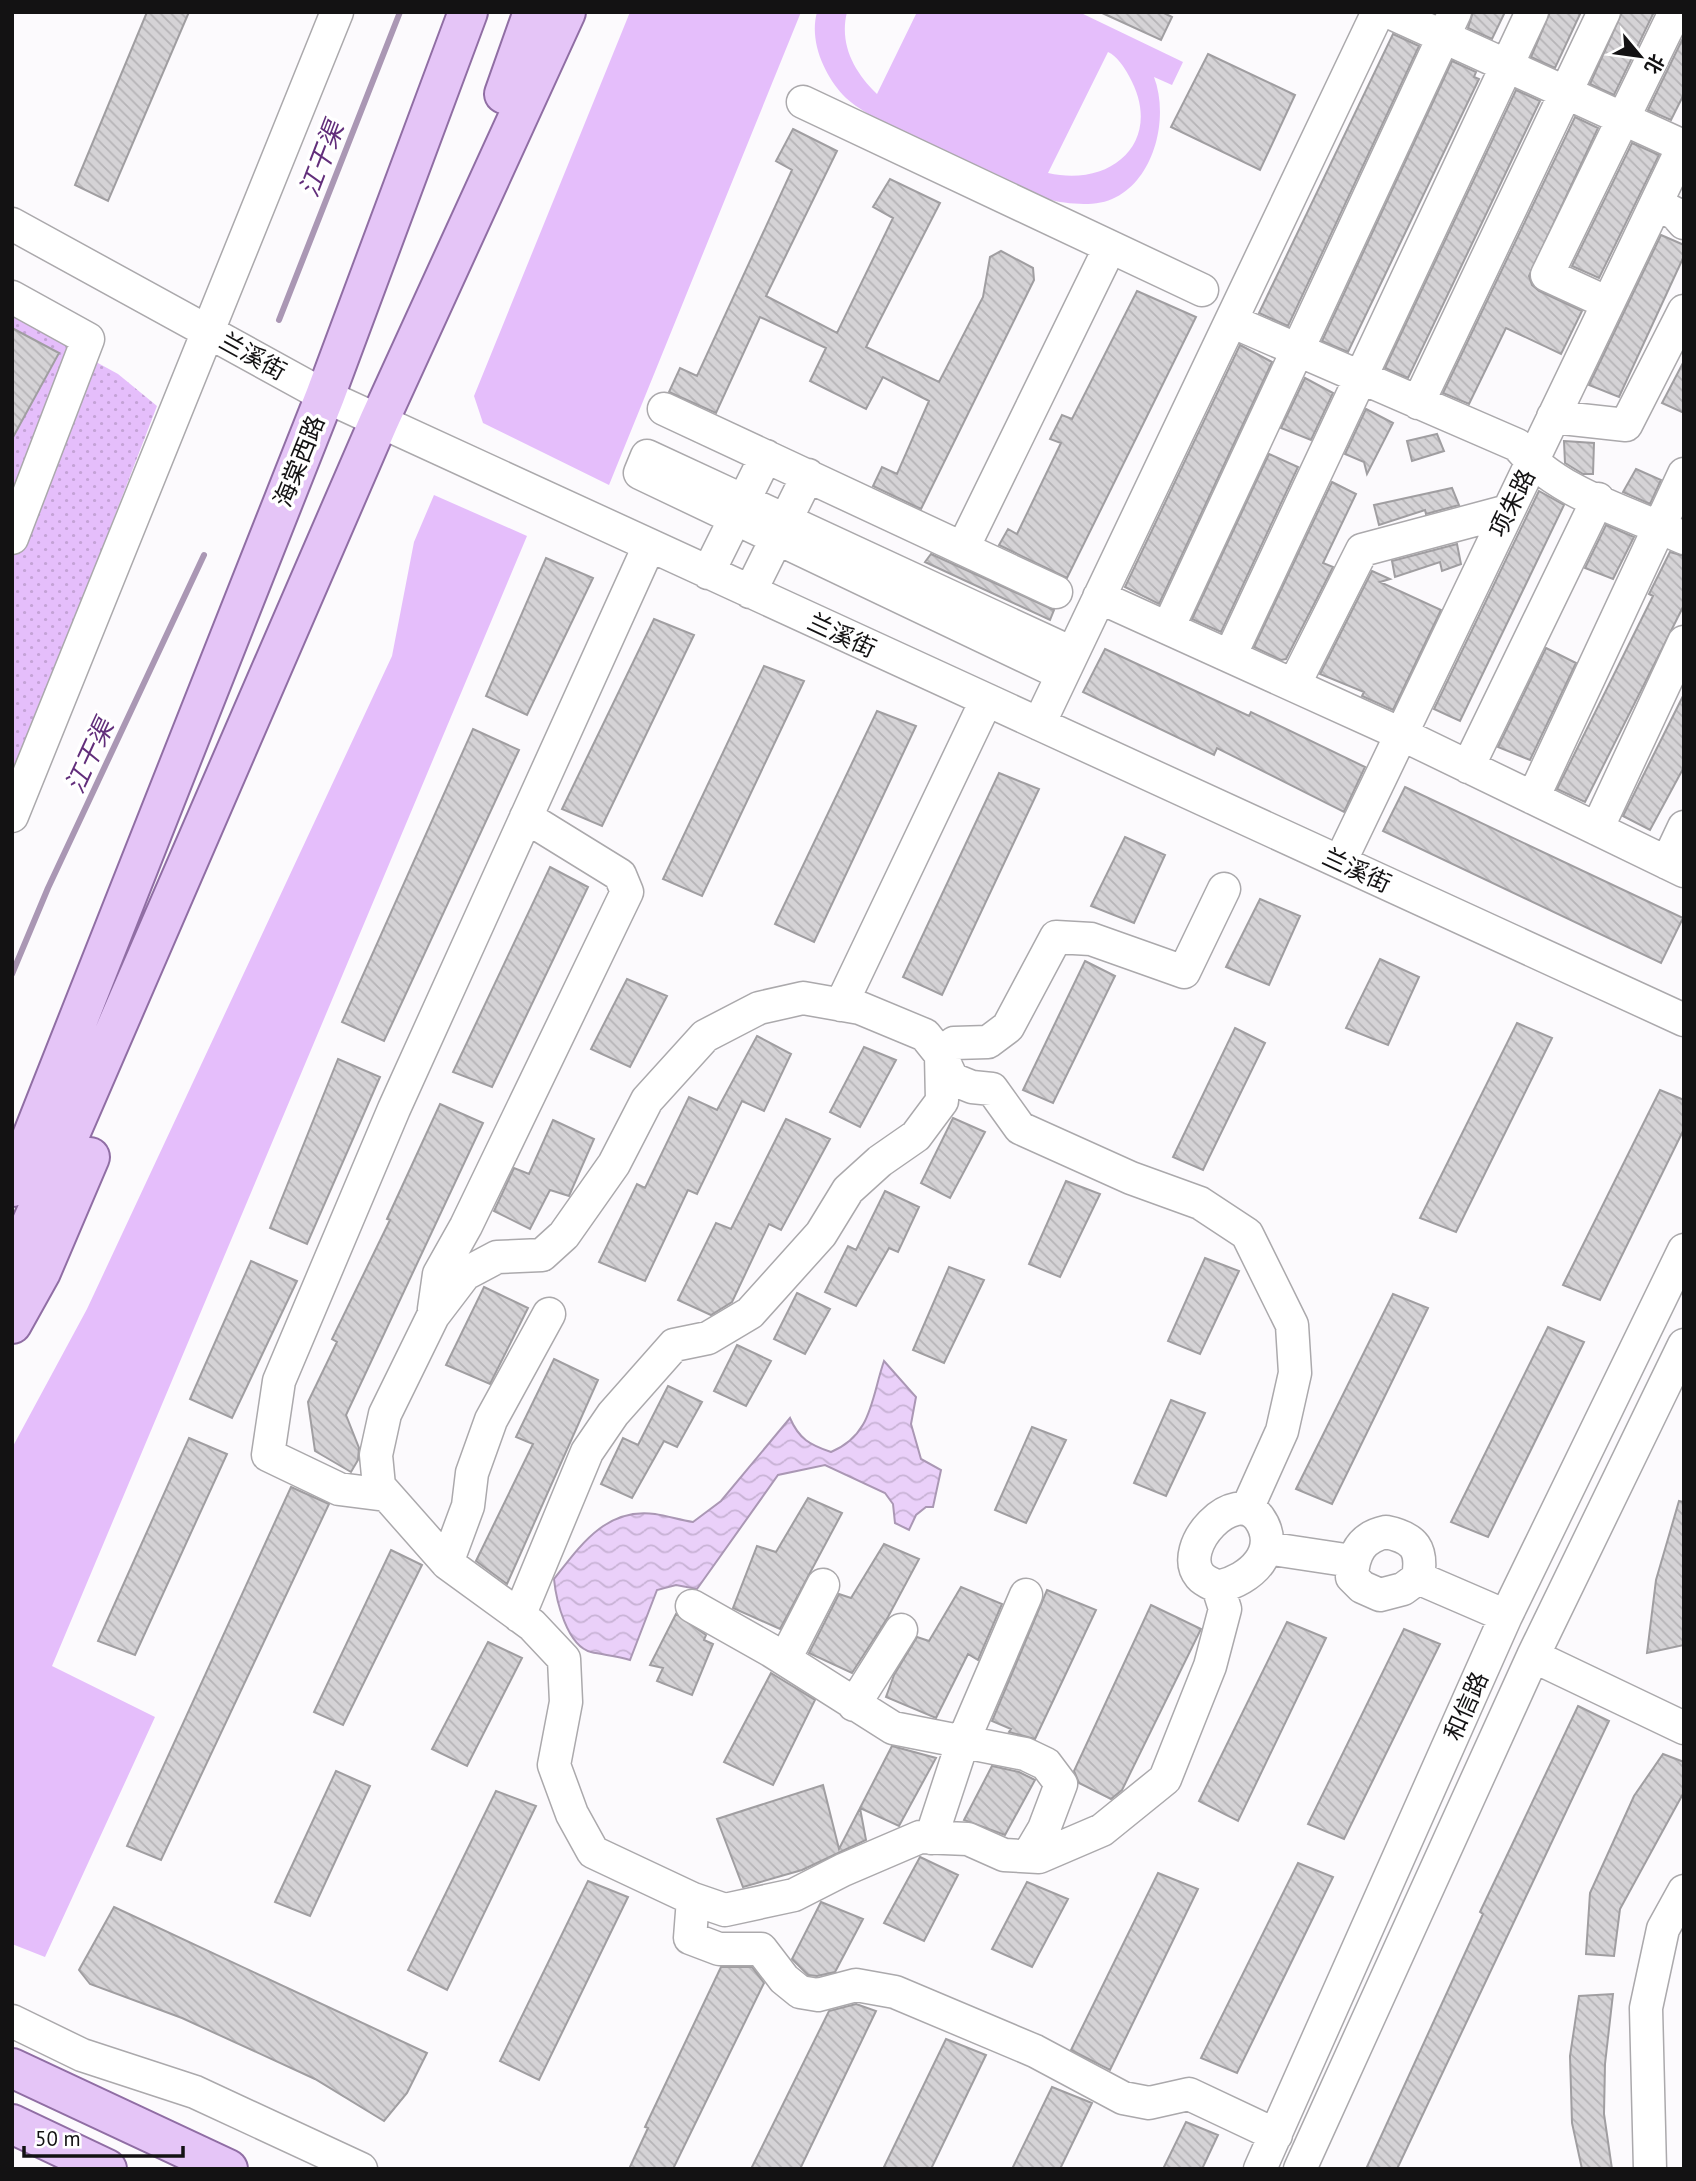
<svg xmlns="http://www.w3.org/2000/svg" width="1696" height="2181" viewBox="0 0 1696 2181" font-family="'PT Sans','Noto Sans SC',sans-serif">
<defs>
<pattern id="grass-dots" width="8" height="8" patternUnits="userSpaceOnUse" patternTransform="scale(1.75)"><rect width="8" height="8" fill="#e5befb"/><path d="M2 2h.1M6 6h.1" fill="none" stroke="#c4a2d6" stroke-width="1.8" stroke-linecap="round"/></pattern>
<pattern id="water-waves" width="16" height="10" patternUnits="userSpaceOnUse" patternTransform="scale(1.75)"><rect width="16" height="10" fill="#ead0f9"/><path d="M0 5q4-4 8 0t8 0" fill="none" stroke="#c8b2d5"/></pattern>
<pattern id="building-back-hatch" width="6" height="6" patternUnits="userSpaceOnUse" patternTransform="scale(1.75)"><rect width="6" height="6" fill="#d5d3d6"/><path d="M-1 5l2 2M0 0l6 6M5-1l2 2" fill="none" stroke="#b6b4b7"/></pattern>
</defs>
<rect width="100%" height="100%" fill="#fcfafd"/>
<path fill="url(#grass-dots)" d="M 12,316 L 118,374 L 157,406 L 12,783 Z"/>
<path fill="#e5befb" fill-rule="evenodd" d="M 630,12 L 801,12 L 609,485 L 483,423 L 474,396 Z
M 817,12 L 847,12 C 839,44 854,72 877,94 L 917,12 L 1079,12 L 1183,62 L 1172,85 L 1154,77 C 1172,124 1149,203 1088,204 C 1077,204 1062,203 1051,200 C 1032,195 1012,182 994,173 C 955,155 870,123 843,95 C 824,74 809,41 817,12 ZM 1108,52 C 1117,56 1124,67 1129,76 C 1165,140 1113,188 1048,173 Z
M 434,495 L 527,536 L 52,1666 L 155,1717 L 45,1957 L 12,1944 L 12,1448 L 87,1309 L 392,656 L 414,542 Z"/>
<path fill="url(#water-waves)" stroke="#aa97b4" stroke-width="2" d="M 884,1361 L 916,1397 L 911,1424 L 921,1459 L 941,1470 L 933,1507 L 926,1507 L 916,1515 L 909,1530 L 895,1523 L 893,1504 L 885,1493 L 825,1465 L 778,1475 L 697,1589 L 676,1585 L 657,1590 L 630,1660 C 617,1656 604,1655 591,1652 C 567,1646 556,1600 554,1579 C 580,1546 606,1507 655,1514 C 668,1516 680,1520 693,1522 L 721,1501 L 790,1418 C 799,1439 810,1445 831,1452 C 872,1435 871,1399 884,1361 Z"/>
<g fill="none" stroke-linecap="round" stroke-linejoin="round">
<path stroke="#aa97b4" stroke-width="6" d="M 279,320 L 400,12
M 12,974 L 48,888 L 204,555"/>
</g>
<path fill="url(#building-back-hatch)" stroke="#a09ea1" stroke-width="2" d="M 147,12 L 189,12 L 108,201 L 75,185 Z
M 1100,12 L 1162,12 L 1172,17 L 1161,40 Z
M 1473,12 L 1505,12 L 1492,39 L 1468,28 Z
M 1550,12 L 1581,12 L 1555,68 L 1531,57 Z
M 1622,12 L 1654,12 L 1614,95 L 1590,84 Z
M 1393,34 L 1419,46 L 1288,326 L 1259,313 Z
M 1684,36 L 1684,94 L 1671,120 L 1648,110 Z
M 1208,54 L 1295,95 L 1260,170 L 1171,127 Z
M 1452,61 L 1476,72 L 1474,77 L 1479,79 L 1348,352 L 1322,341 Z
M 1516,90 L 1540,101 L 1408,378 L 1385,368 Z
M 1575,117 L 1598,128 L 1529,276 L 1532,285 L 1539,291 L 1582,311 L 1561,354 L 1506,328 L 1469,404 L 1443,393 Z
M 793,129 L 837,151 L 766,296 L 837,333 L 893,218 L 873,207 L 890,179 L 940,203 L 866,347 L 939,382 L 983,297 L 990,257 L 1001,251 L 1033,268 L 1034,280 L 921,509 L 873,486 L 882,467 L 897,474 L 929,401 L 883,377 L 866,409 L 810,381 L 826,348 L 760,317 L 716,413 L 669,392 L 680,368 L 697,376 L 792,170 L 776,161 Z
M 1632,143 L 1659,155 L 1599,278 L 1572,266 Z
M 1661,235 L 1684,245 L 1684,256 L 1619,397 L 1589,385 Z
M 1137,291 L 1196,317 L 1067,578 L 999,545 L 1008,529 L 1017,534 L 1061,443 L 1050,439 L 1062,415 L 1072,419 Z
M 12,328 L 59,353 L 12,439 Z
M 1240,345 L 1272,362 L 1159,604 L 1125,587 Z
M 1684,361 L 1684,413 L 1662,403 Z
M 1305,378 L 1333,393 L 1311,440 L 1281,428 Z
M 1366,409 L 1393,423 L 1367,474 L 1364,462 L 1345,454 Z
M 1437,434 L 1444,451 L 1412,461 L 1407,441 Z
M 1564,441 L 1594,443 L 1593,474 L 1583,474 L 1565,463 Z
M 1269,454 L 1298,467 L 1221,632 L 1192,619 Z
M 1636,469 L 1661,480 L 1650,504 L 1623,492 Z
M 1332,482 L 1356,494 L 1323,563 L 1333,567 L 1286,659 L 1281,660 L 1254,647 Z
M 1452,488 L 1459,505 L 1426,514 L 1425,510 L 1379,525 L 1374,505 Z
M 1539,491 L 1564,505 L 1460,721 L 1434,709 Z
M 1606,525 L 1634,537 L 1613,579 L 1585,568 Z
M 1457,544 L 1461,564 L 1442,571 L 1440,562 L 1395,577 L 1392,561 Z
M 1670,552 L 1684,556 L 1684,605 L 1585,802 L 1557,789 L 1653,596 L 1649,594 Z
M 931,554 L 1054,610 L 1050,620 L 925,562 Z
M 546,558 L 593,578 L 527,715 L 486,696 Z
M 1372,571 L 1390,579 L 1380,582 L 1441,610 L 1393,710 L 1362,696 L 1364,692 L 1320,674 Z
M 654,619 L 694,635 L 602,826 L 562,809 Z
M 1546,648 L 1576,663 L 1530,760 L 1498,747 Z
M 1105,649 L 1249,716 L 1251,712 L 1365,767 L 1344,812 L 1217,748 L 1214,755 L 1083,692 Z
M 764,666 L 804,681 L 702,896 L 663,879 Z
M 1684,694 L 1684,767 L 1650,830 L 1623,816 Z
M 877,711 L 916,726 L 814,942 L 775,924 Z
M 473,729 L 519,750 L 384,1041 L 342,1022 Z
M 999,773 L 1039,789 L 942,995 L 903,977 Z
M 1405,787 L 1683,918 L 1661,963 L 1383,831 Z
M 1125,837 L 1165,855 L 1134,923 L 1091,906 Z
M 550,867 L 588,887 L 492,1087 L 453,1072 Z
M 1260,899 L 1300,916 L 1269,985 L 1226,967 Z
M 1380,959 L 1419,977 L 1388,1045 L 1346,1028 Z
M 1085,961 L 1115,976 L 1053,1103 L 1023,1090 Z
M 627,979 L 667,996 L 630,1067 L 591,1049 Z
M 1517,1023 L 1552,1038 L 1456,1232 L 1420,1218 Z
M 1235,1028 L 1265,1043 L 1203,1170 L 1173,1157 Z
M 757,1036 L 791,1054 L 764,1111 L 742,1101 L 697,1194 L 688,1190 L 645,1281 L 599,1262 L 637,1184 L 645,1188 L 689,1097 L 717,1110 Z
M 864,1047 L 896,1060 L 860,1127 L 830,1112 Z
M 338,1059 L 380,1077 L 307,1244 L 270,1228 Z
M 1660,1090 L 1684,1100 L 1684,1129 L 1600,1300 L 1563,1285 Z
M 440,1104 L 483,1123 L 346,1415 L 359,1448 L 358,1460 L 351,1472 L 315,1451 L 308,1402 L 337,1342 L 332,1339 L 390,1220 L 387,1219 Z
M 953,1118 L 985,1132 L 950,1198 L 921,1183 Z
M 786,1119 L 830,1139 L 781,1230 L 769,1224 L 732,1302 L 711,1315 L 678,1300 L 716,1223 L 731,1229 Z
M 553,1120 L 594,1139 L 569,1196 L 550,1190 L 530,1229 L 494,1211 L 514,1168 L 529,1174 Z
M 1066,1181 L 1100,1194 L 1060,1277 L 1029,1264 Z
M 885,1191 L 919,1207 L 898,1252 L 889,1248 L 856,1306 L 825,1292 L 848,1246 L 856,1250 Z
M 1205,1258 L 1239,1271 L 1200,1354 L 1168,1341 Z
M 251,1261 L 297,1281 L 232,1418 L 190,1399 Z
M 949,1267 L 984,1280 L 944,1363 L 913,1350 Z
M 484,1287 L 528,1308 L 490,1384 L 446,1365 Z
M 797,1293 L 830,1309 L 805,1354 L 774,1339 Z
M 1393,1294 L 1428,1308 L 1332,1504 L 1296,1489 Z
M 1548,1327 L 1584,1342 L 1488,1537 L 1451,1522 Z
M 737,1345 L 771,1361 L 746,1406 L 714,1391 Z
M 554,1359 L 598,1380 L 507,1584 L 476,1561 L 533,1444 L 516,1437 Z
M 668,1386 L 702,1402 L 677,1447 L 664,1441 L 632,1498 L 601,1484 L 623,1438 L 638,1445 Z
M 1171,1400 L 1205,1413 L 1166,1496 L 1134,1483 Z
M 1032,1427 L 1066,1440 L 1026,1523 L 995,1510 Z
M 189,1438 L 227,1454 L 135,1655 L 98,1641 Z
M 291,1487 L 329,1504 L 161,1860 L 127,1846 Z
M 808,1498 L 842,1513 L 780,1629 L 733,1608 L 757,1546 L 776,1552 Z
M 1679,1501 L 1684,1502 L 1684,1645 L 1647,1653 L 1656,1580 Z
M 884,1544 L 919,1559 L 888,1617 L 852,1673 L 809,1653 L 839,1594 L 851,1598 Z
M 391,1550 L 422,1565 L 343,1725 L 314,1712 Z
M 961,1587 L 1002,1604 L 978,1660 L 968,1654 L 936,1718 L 886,1697 L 894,1675 L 917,1637 L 929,1641 Z
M 1047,1590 L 1096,1610 L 1035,1739 L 1009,1732 L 1011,1729 L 992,1721 Z
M 1151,1605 L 1201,1629 L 1122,1790 L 1111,1799 L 1079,1783 L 1074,1771 Z
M 676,1614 L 706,1635 L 704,1640 L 713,1644 L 692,1695 L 657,1681 L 663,1668 L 650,1665 Z
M 1287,1622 L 1326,1638 L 1238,1821 L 1199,1801 Z
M 1404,1629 L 1440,1644 L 1344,1839 L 1308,1824 Z
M 488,1642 L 522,1658 L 467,1766 L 432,1749 Z
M 771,1673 L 815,1700 L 773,1785 L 724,1762 Z
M 1578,1706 L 1609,1721 L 1397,2169 L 1366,2169 L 1483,1914 L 1480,1912 Z
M 892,1746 L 936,1758 L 899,1826 L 860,1808 Z
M 1663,1754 L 1684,1762 L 1684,1792 L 1620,1909 L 1614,1956 L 1586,1954 L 1590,1893 L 1634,1796 Z
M 992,1766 L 1019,1772 L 1035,1780 L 1005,1835 L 964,1820 Z
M 336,1771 L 370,1786 L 310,1916 L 275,1902 Z
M 823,1785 L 839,1849 L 860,1808 L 866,1840 L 802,1870 L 743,1887 L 717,1819 Z
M 496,1791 L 536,1806 L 447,1990 L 408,1970 Z
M 920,1857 L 958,1875 L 924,1941 L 884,1923 Z
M 1298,1863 L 1333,1877 L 1237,2073 L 1201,2058 Z
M 1158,1873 L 1198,1889 L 1110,2070 L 1071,2050 Z
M 588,1881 L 628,1897 L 539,2080 L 500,2061 Z
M 1027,1882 L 1068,1899 L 1032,1967 L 992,1949 Z
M 821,1902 L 863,1919 L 835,1972 L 817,1976 L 808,1975 L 792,1959 Z
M 114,1907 L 427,2053 L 407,2093 L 384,2121 L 315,2079 L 182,2018 L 90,1984 L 79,1970 Z
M 721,1967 L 752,1967 L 764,1983 L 673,2169 L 629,2169 L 648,2128 L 645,2127 Z
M 1613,1994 L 1605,2064 L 1604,2114 L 1612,2169 L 1582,2169 L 1572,2123 L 1570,2056 L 1579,1996 Z
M 856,2004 L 876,2011 L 800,2169 L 751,2169 L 829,2011 Z
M 946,2039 L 986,2055 L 931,2169 L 883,2169 Z
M 1052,2087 L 1092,2103 L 1060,2169 L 1012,2169 Z
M 1186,2122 L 1218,2135 L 1202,2169 L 1163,2169 Z"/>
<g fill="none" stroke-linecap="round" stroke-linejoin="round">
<g stroke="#aba9ac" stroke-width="35">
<path id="minor" d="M 1389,12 L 1683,146
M 803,102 L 1202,290
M 1656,204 L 1676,214 L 1684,223
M 12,224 L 325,396 L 1684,1020
M 12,297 L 88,339 L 12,538
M 1608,303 L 1547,275 L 1675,12
M 1231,321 L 1517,445 C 1557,494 1628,512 1684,538
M 1418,403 L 1604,12
M 664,409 L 1056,592
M 1553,417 L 1626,425 L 1684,311
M 963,548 L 1110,247
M 708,573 L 766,456
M 750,592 L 808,475
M 1099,597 L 1401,734 L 1684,871
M 1168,628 L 1455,12
M 1230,656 L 1532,12
M 1062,674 L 640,473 L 647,456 L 1072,653
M 1294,685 L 1362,550 L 1508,511
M 1039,724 L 1378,12
M 1468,767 L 1598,499
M 1533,798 L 1684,474
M 12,816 L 337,12
M 1597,829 L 1684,642
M 1340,862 L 1684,145
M 1667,863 L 1684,827
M 841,1005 L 986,701
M 434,1309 L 439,1274 L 466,1226 L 627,892 L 620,875 L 526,817
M 386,1495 L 339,1489 L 268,1455 L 279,1381 L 394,1109 L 649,546
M 1386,1532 C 1415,1538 1423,1549 1418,1578 L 1403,1589 L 1380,1595 L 1362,1587 L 1352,1577 C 1353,1553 1362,1537 1386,1532 Z
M 1266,1548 L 1352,1561
M 447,1563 L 468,1506 L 472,1473 L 491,1420 L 549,1314
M 1418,1578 L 1506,1616
M 1218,1587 C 1251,1580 1282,1550 1259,1518 C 1235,1485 1176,1547 1200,1576 C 1204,1581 1212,1584 1218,1587 L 1225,1609 L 1210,1666 L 1165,1779 L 1102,1830 L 1039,1857 L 1004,1855 L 968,1839 L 920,1837 L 843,1870 L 794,1895 L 725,1910 L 693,1899 L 593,1852 L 572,1814 L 554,1765 L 566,1702 L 564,1659 L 532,1625 L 447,1563 L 379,1486 L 376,1455 L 385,1414 L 433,1316 L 465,1274 L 497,1257 L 542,1255 L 564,1235 L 614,1164 L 647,1100 L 705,1036 L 759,1008 L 803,998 L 860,1008 L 925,1035 L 941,1055 L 952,1079 L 972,1087 L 992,1089 L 1020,1128 L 1131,1178 L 1200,1203 L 1247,1234 L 1292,1325 L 1295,1373 L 1282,1431 L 1247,1509
M 692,1606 L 770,1650 L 893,1728 L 1025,1754 L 1046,1764 L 1061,1784 L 1044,1829 L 1028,1856
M 519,1616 L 587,1452 L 613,1414 L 674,1345 L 708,1338 L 750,1313 L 821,1234 L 848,1190 L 880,1161 L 916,1136 L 942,1101 L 941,1055 L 954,1043 L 988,1042 L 1008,1027 L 1056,937 L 1091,939 L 1184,972 L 1224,889
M 1533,1656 L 1684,1728
M 785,1659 L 823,1585
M 854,1705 L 901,1630
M 931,1838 L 962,1744 L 1026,1595
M 693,1899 L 690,1938 L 719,1949 L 761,1949 L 784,1979 L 800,1992 L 818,1995 L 856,1985 L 895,1992 L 1035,2051 L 1123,2098 L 1149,2103 L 1189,2094 L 1276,2135
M 12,2021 L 82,2055 L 195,2092 L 361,2169
M 1260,2169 L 1506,1616 L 1684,1250
M 1300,2169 L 1533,1656 L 1684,1345
M 1650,2169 L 1646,2008 L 1663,1929 L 1684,1891"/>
</g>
<g stroke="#906ea4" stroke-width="42">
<path id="major" d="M 504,94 L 533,12
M 12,1187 L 325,396 L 468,12
M 12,1268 L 379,421 L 566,12
M 12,1324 L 41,1272 L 90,1157
M 12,2068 L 228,2169
M 12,2124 L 107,2169"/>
</g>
<use href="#minor" stroke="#fff" stroke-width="32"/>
<use href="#major" stroke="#e5c5f7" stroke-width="38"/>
</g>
<g text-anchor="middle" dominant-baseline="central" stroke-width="7" stroke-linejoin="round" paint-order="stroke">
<g font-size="24" fill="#131213" stroke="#fff">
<text transform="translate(253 356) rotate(29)">兰溪街</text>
<text transform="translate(299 461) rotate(-68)">海棠西路</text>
<text transform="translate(1512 503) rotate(-64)">项朱路</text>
<text transform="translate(842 635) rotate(25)">兰溪街</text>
<text transform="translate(1357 870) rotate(25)">兰溪街</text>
<text transform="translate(1466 1706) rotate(-66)">和信路</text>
</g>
<g font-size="26" font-style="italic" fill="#622e7b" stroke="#fff">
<text transform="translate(321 159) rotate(-69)">江干渠</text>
<text transform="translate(89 756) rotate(-65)">江干渠</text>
</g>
</g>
<rect width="1696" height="2181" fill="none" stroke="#131213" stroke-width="28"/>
<g transform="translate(1640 56) rotate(119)" stroke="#ffffff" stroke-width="5" paint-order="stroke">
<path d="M0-5L12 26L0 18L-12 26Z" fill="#131213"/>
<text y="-10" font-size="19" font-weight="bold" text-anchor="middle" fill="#131213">北</text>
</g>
<path d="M24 2146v10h159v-10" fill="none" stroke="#131213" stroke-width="3.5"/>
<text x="35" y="2146" font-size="21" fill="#131213" stroke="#ffffff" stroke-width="5" paint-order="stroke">50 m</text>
</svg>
